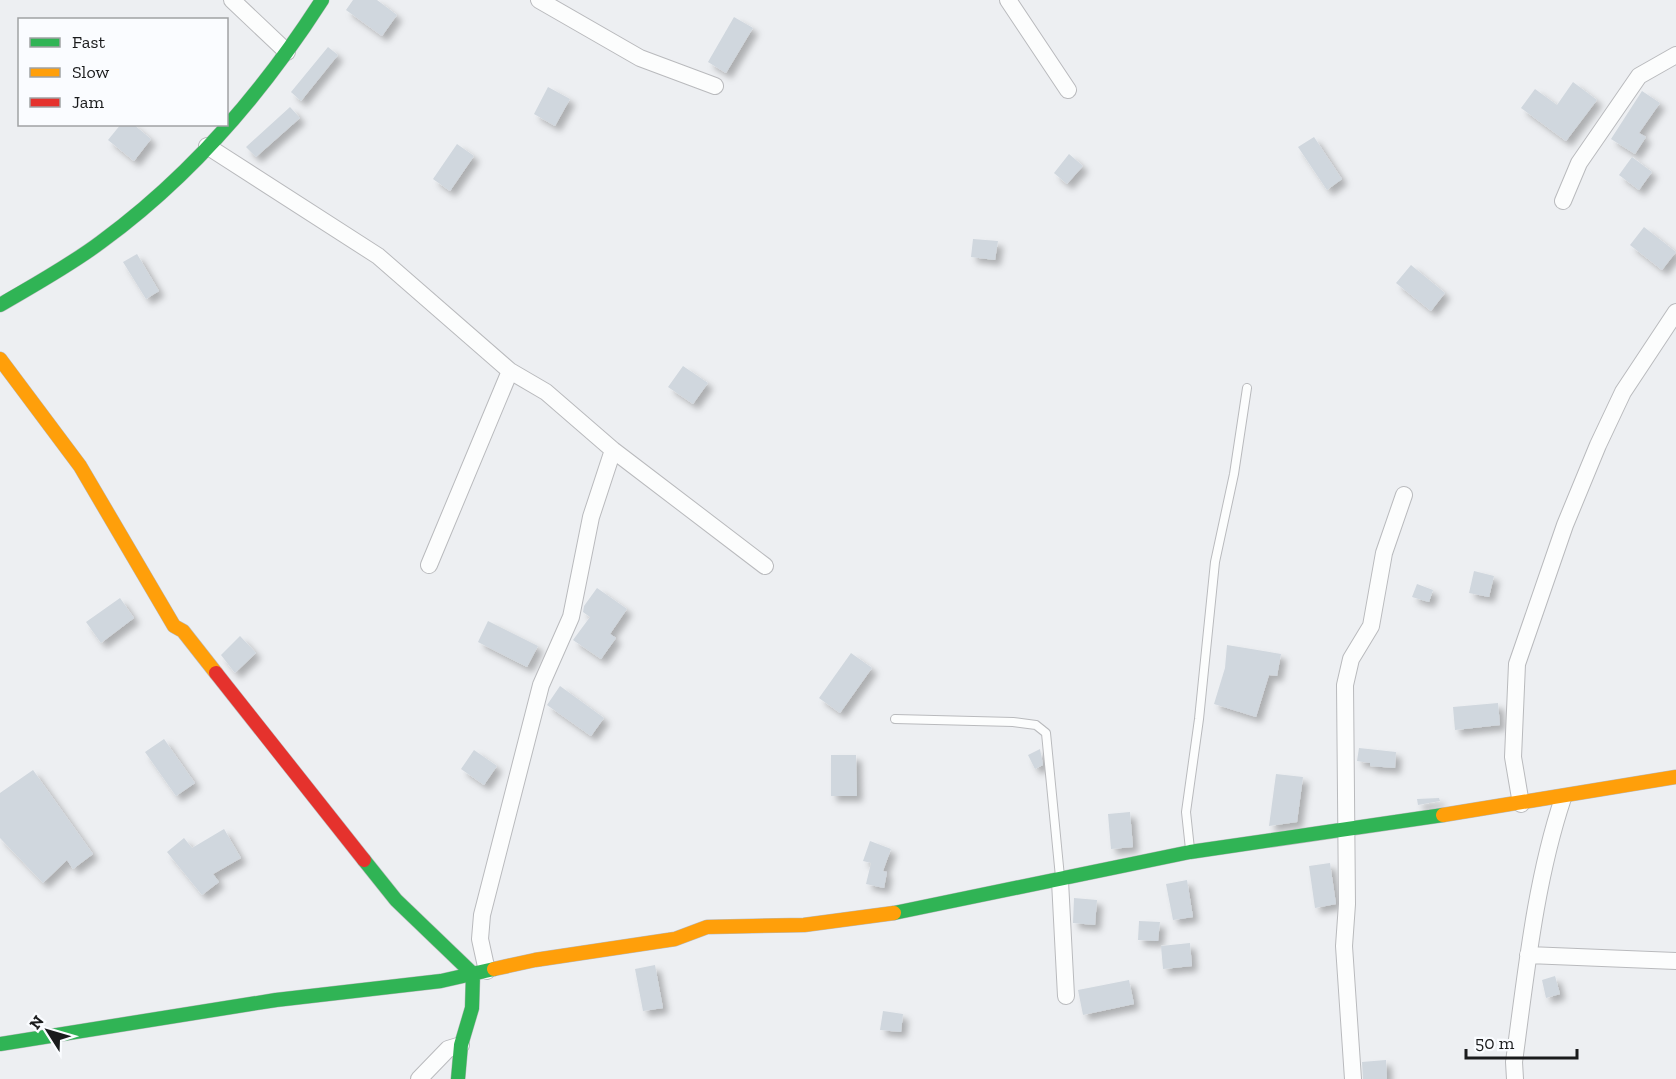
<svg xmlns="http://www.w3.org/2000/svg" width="1676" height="1079" viewBox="0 0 1676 1079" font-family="'Zilla Slab',serif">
<defs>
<filter id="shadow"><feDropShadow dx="5.5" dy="5.5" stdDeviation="3" flood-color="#0004"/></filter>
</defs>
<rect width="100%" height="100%" fill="#edeff2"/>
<path fill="#d0d7de" filter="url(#shadow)" d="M 353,0 L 377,0 L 397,15 L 382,36 L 346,10 Z
M 734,17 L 753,28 L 726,73 L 708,62 Z
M 328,47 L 338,55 L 301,101 L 291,92 Z
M 1573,82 L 1597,100 L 1566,141 L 1521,108 L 1535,89 L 1557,105 Z
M 548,87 L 570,99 L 555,126 L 534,114 Z
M 1642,91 L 1660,103 L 1639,133 L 1646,137 L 1635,154 L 1611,139 Z
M 290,107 L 300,118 L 256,157 L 246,147 Z
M 121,124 L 133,124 L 151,139 L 134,161 L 108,140 Z
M 1314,137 L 1342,179 L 1327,190 L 1298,147 Z
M 457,144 L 474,156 L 450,191 L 433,179 Z
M 1069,154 L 1083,166 L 1067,184 L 1054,173 Z
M 1632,157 L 1652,172 L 1639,190 L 1619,175 Z
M 1644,227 L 1676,252 L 1662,270 L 1630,245 Z
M 973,239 L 998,241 L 995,260 L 971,257 Z
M 137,254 L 159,291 L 146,299 L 123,262 Z
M 1411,265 L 1445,293 L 1431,311 L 1396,283 Z
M 683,366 L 708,383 L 693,404 L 668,387 Z
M 1474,571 L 1494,576 L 1489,597 L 1469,593 Z
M 1417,584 L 1433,590 L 1429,602 L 1412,597 Z
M 597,588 L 627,609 L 610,634 L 616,638 L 601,659 L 573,640 L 590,617 L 583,612 L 584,606 Z
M 120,598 L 134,618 L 101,643 L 86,622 Z
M 488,621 L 538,646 L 527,667 L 478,642 Z
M 240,636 L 256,653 L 235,673 L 221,655 Z
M 1227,645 L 1281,654 L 1277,676 L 1269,675 L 1256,717 L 1214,704 L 1225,668 Z
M 851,653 L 872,668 L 840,713 L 819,698 Z
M 560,686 L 604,718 L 591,736 L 547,705 Z
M 1498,703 L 1500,725 L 1455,730 L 1453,707 Z
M 164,739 L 195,783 L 176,796 L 145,752 Z
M 1359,748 L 1396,752 L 1395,768 L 1370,766 L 1370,763 L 1357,761 Z
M 1040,749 L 1043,765 L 1035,769 L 1028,755 Z
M 474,750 L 497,766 L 484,785 L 461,769 Z
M 831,755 L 856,755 L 857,796 L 831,796 Z
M 33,770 L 93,854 L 73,869 L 67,860 L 43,883 L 0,838 L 0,793 Z
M 1276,774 L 1303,777 L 1297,822 L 1269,826 Z
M 1439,798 L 1440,801 L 1418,805 L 1417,799 Z
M 1130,812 L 1133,847 L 1111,849 L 1108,814 Z
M 224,829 L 241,858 L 213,874 L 219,882 L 202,895 L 167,852 L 184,838 L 192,848 Z
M 870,841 L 891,849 L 883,871 L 887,872 L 884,888 L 866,884 L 871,863 L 863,861 Z
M 1330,863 L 1336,904 L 1315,908 L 1309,866 Z
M 1187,880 L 1193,917 L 1173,920 L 1166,884 Z
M 1074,898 L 1097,900 L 1095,925 L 1073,923 Z
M 1139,921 L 1160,922 L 1158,941 L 1138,940 Z
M 1190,943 L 1192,966 L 1163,969 L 1161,946 Z
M 655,965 L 663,1008 L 643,1011 L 635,969 Z
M 1555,976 L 1560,994 L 1546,998 L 1542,980 Z
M 1129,980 L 1134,1004 L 1083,1015 L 1078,990 Z
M 883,1011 L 903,1014 L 901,1032 L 880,1030 Z
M 1386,1060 L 1387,1079 L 1363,1079 L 1362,1062 Z"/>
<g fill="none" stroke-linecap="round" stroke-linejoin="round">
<g stroke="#b9babd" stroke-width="10">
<path id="lane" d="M 895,719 L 1013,722 L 1036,725 L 1046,733 L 1060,877
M 1190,849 L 1186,812 L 1199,719 L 1215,562 L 1234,474 L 1247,388"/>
</g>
<g stroke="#b9babd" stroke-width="18">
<path id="street" d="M 232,0 L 287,52
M 539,0 L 640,58 L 715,86
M 1008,0 L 1068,90
M 207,146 L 378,256 L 510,371 L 546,392 L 613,450 L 765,566
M 1563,201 L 1579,163 L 1639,76 L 1676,55
M 429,565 L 510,371
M 1521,804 L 1513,757 L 1517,664 L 1565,525 L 1598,445 L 1623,392 L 1676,312
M 1060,881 L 1066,996
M 1528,955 L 1676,961
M 487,971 L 480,939 L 482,915 L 541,685 L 571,617 L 591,517 L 613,450
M 419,1079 L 448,1049 L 461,1045
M 1353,1079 L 1344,946 L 1347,904 L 1345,685 L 1351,659 L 1371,626 L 1384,553 L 1404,495
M 1515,1079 L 1514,1062 C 1526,974 1535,882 1563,798"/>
</g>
<g stroke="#b9babd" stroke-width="15">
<path id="fast" d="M 0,305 C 34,285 69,266 101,242 C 190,177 263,92 322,0
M 364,860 L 396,900 L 473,974 L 472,1008 L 461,1045 L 458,1079
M 894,913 L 1190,852 L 1443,815
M 0,1044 L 276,1000 L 441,981 L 494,969"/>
</g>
<g stroke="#b9babd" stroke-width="15">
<path id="slow" d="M 0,359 L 80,466 L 174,626 L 183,631 L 216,673
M 1443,815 L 1676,777
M 494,969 L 535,960 L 675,939 L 707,927 L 804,925 L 894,913"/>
</g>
<g stroke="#b9babd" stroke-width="15">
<path id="jam" d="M 216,673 L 364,860"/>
</g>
<use href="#lane" stroke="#fcfdfd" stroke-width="8"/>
<use href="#street" stroke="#fcfdfd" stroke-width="16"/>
<use href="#fast" stroke="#30b455" stroke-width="14"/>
<use href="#slow" stroke="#ff9f0a" stroke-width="14"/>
<use href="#jam" stroke="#e5322d" stroke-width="14"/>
</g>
<rect x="18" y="18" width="210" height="108" fill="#fafcff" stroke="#a0a2a4" stroke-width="1.5"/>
<rect x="30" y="38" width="30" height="9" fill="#30b455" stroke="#a0a2a4" stroke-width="1.5"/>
<text x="72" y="48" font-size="18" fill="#1a1b1c">Fast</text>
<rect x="30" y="68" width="30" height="9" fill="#ff9f0a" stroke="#a0a2a4" stroke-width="1.5"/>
<text x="72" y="78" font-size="18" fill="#1a1b1c">Slow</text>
<rect x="30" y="98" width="30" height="9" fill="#e5322d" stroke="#a0a2a4" stroke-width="1.5"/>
<text x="72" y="108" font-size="18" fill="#1a1b1c">Jam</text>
<g transform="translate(48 1031) rotate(307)" stroke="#fafcff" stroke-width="4.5" paint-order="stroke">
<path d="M0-4.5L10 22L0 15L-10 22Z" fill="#1a1b1c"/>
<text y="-9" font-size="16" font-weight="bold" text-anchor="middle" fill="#1a1b1c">N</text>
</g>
<path d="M1466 1049v9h111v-9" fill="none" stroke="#1a1b1c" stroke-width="3"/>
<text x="1475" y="1049" font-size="18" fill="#1a1b1c" stroke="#fafcff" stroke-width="4.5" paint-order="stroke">50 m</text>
</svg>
